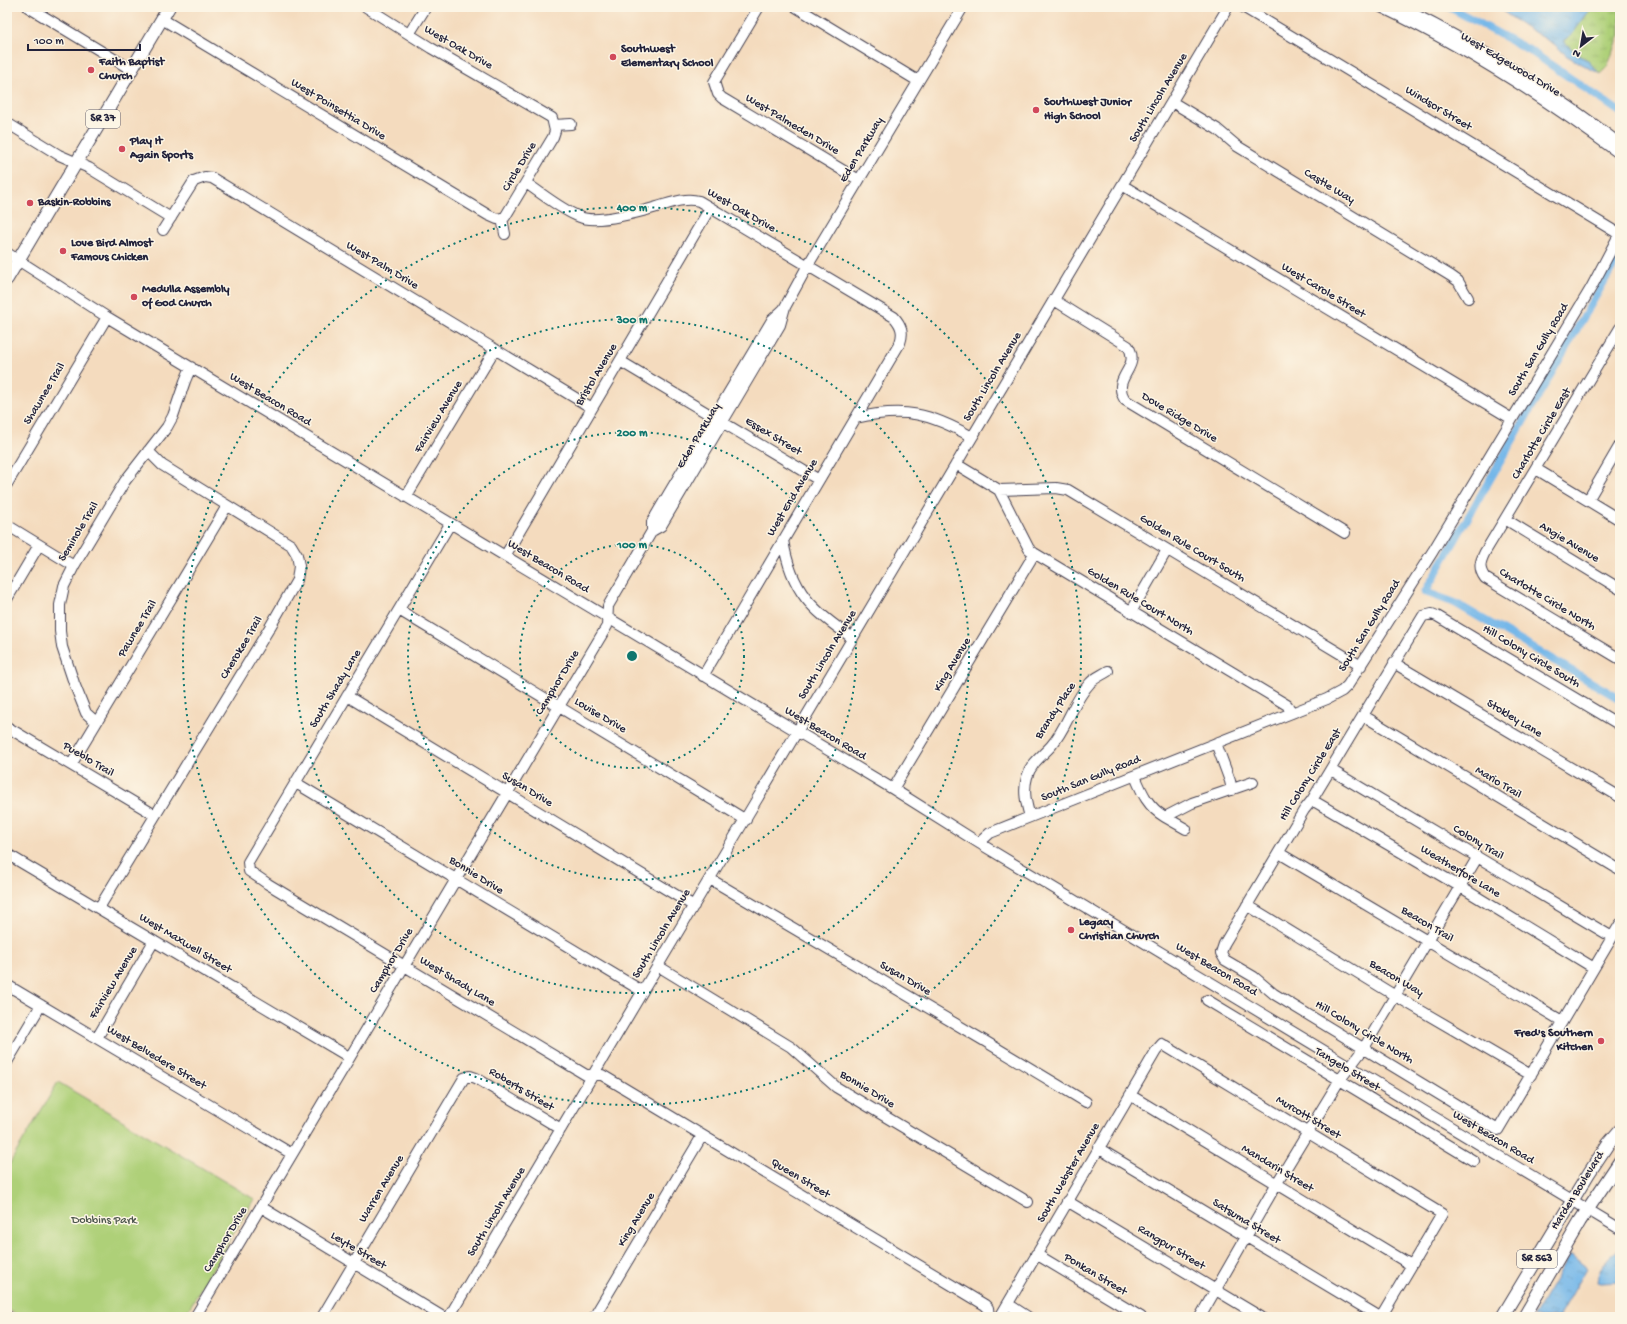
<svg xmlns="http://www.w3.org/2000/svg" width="1627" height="1324" viewBox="0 0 1627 1324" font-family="'Gochi Hand',sans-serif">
<defs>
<pattern id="wetland-marsh" width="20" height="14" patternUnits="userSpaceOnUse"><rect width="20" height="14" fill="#aed078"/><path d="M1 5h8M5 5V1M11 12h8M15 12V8" fill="none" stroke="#95b269"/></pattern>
<pattern id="water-ripples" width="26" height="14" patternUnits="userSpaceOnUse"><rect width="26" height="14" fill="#74b7e9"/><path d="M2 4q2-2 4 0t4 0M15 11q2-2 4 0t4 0" fill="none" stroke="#5f94be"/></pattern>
</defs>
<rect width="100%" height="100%" fill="#fcf5e5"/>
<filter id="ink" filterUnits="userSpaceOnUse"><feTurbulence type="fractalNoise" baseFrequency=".025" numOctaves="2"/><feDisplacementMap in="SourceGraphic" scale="8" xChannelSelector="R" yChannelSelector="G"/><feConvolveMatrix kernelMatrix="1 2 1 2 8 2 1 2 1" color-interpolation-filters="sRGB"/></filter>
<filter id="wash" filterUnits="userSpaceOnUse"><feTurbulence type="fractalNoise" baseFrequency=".012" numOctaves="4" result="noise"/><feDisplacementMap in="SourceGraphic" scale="16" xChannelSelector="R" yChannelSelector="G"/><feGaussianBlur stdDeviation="0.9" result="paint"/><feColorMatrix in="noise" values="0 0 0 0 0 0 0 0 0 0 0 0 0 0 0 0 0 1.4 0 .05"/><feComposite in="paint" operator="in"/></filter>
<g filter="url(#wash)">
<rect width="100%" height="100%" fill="#f4dbbe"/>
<path fill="url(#wetland-marsh)" stroke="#68795a" d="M 1592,7 L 1620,7 L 1620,35 L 1607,67 L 1600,74 L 1587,60 L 1576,53 L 1563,41 L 1573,33 Z"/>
<path fill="#aed078" stroke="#68795a" d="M 58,1082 L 254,1199 L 184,1317 L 20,1317 L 7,1309 L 7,1168 Z"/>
<path fill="url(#water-ripples)" stroke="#4b6c92" d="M 1500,7 L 1592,7 L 1573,33 L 1563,41 L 1576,53 L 1587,60 L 1600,74 L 1567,56 L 1554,44 L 1524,26 L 1505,13 Z
M 1620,1250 L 1620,1282 L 1600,1283 L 1597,1282 C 1598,1270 1608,1254 1620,1250 Z
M 1570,1254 L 1587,1268 L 1559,1317 L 1533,1317 Z"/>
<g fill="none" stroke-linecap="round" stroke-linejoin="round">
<path stroke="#74b7e9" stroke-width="8" d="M 1449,7 L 1529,50 L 1620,112
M 1620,254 L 1425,592 L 1455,603 L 1620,699"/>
</g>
</g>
<g filter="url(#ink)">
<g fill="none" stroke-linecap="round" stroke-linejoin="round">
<g stroke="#423e4f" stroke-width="12">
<path id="minor" d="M 28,7 L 132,70
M 759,7 L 714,82 L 718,94 L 722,98 L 859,180
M 796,7 L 918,81
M 1243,7 L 1619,234
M 1381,7 C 1465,47 1545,98 1620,154
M 1400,7 C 1477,45 1552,91 1620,144
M 162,19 L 488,215 L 497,219 L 505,217 L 553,137 L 555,131 L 552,118 L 431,48 L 366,7
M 409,34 L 426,7
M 1172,102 L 1217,129 L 1237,146 L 1451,276 L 1458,281 L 1468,298
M 7,123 L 59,155 L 89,168 L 171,218
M 554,125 L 571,124
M 526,183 C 541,193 563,211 580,217 C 596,224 640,212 657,207 C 671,203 685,197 699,201 L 894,317 C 901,325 904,332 900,343 L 703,676
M 1122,185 L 1512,419
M 502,218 L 505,234
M 163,230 L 194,181 L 205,177 L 212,178 L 592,408
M 7,253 L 107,317 L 893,789 L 979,843 L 1620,1229
M 1054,300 L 1128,346 C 1142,369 1110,377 1125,400 L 1345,533
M 1620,328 L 1485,552 C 1480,562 1478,568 1485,578 L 1620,659
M 620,361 L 819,480
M 856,418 C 904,407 930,413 972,437
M 956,464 L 999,490
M 1536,469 L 1620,520
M 7,484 L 107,317
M 999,490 L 1056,488 L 1068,490 L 1361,666
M 999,490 L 1029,549 L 1034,553 L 1287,705 L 1292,713
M 406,497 L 495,349
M 1588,500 L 1620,445
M 1505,519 L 1620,589
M 450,524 L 248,862 L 249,871 L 268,884 L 586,1075 L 602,1075 L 985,1305 L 988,1308 L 989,1317
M 7,525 L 74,566
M 652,531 L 652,522 L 669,493 L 772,320 L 784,309
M 783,540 C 791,591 812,611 853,638
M 505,556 L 710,208
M 7,599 L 39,545
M 399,610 L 746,820
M 1131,612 L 1167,550
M 1394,663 L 1620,797
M 347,696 L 694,906
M 1364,716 L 1620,870
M 96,722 L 86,713 L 74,683 L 62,647 L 60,631 L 60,605 L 64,586 L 74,566 L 125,481 L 167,427 L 173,416 L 185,381 L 191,367
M 1620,725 L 1437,616 L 1432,614 L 1423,616 L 1312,800 L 1304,810 L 1224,944 L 1221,953 L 1225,960 L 1254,977 L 1274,994 L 1498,1130 L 1620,924
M 7,727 L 155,815
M 1216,743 L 1230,781 L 1232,790
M 71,765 L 227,506
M 1331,770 L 1612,937
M 1135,776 C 1142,793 1148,807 1165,817 L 1192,803 L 1253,782
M 296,783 L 642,991
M 893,789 L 1030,561 L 1034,553
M 1312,800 L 1459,886 L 1594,968
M 1030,817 C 1026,803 1023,791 1027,777 C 1031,763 1042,756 1051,746 C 1067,728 1073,701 1090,683 C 1094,678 1102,675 1108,671
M 1165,817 L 1186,829
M 979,843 L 990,833 L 1030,817 L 1327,699 L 1342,691 L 1348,685 L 1433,551 L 1591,288 L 1620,233
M 1279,853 L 1562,1021
M 7,854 L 349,1057
M 710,879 L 983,1040 L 1086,1102
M 1247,905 L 1394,995 L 1531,1075
M 99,908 L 270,627 L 297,580 L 299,566 L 297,555 L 291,545 L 162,465 L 148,451
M 658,966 L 791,1047 L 836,1087 L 1028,1202
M 7,985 L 292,1154
M 1207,1000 L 1474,1161
M 97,1038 L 154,941
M 7,1062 L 41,1005
M 1130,1095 L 1411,1265
M 1098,1148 L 1380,1317
M 1067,1201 L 1261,1317
M 261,1207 L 443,1317
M 1036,1254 L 1141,1317
M 1008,1304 L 1028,1317
M 7,1316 L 9,1317
M 195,1317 L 607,626 L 608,606 L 652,531 L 661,526 L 780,325 L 785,307 L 808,265 L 963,7
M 322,1317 L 464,1078 L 470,1076 L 476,1078 L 561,1129
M 449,1317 L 1228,7
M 594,1317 L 702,1136
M 1000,1317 L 1156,1051 L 1162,1044 L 1442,1214 L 1381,1317
M 1200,1317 L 1277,1183 L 1339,1081 L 1364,1048 L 1477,858"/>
</g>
<g stroke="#423e4f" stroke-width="14">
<path id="major" d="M 7,279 L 169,7
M 1502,1317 L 1589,1173 L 1608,1144 L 1620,1130
M 1524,1317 L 1580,1221 L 1620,1161"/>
</g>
<use href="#minor" stroke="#fff" stroke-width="10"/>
<use href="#major" stroke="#fff" stroke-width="12"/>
</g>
</g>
<g fill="none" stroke="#0f766e" stroke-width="2" stroke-dasharray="2 4">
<circle cx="632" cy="656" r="112"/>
<circle cx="632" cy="656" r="224"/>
<circle cx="632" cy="656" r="337"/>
<circle cx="632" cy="656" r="449"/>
</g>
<g fill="#d1495b" stroke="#fcf5e5" stroke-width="1.5">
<circle cx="613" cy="57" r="4"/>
<circle cx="91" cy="70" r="4"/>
<circle cx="1036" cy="110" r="4"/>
<circle cx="122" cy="149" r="4"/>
<circle cx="30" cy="203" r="4"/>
<circle cx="63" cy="251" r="4"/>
<circle cx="134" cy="297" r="4"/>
<circle cx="1071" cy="930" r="4"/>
<circle cx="1601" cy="1041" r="4"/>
</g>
<g text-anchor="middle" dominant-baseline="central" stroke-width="3" stroke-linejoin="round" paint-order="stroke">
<g fill="#fcf5e5" stroke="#63616e" stroke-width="1">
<rect x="86" y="110" width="34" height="18" rx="3"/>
<rect x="1517" y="1250" width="40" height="18" rx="3"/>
</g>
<g font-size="11" font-weight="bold" fill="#22223b">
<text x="103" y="119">SR 37</text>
<text x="1537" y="1259">SR 563</text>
</g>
<g font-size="12" fill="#22223b" stroke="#fcf5e5">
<text transform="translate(458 48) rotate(30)">West Oak Drive</text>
<text transform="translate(1510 65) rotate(31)">West Edgewood Drive</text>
<text transform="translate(1159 98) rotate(-59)">South Lincoln Avenue</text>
<text transform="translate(1438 109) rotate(31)">Windsor Street</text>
<text transform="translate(338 110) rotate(31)">West Poinsettia Drive</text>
<text transform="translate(792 125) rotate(31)">West Palmeden Drive</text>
<text transform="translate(862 150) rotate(-59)">Eden Parkway</text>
<text transform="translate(520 167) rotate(-59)">Circle Drive</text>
<text transform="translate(1329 187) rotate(31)">Castle Way</text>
<text transform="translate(741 211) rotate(30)">West Oak Drive</text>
<text transform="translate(382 266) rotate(31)">West Palm Drive</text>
<text transform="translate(1323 291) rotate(31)">West Carole Street</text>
<text transform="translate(1539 350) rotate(-59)">South San Gully Road</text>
<text transform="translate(597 375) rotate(-59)">Bristol Avenue</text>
<text transform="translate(993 377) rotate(-59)">South Lincoln Avenue</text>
<text transform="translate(45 394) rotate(-59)">Shawnee Trail</text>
<text transform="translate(270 400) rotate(31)">West Beacon Road</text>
<text transform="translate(439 417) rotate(-59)">Fairview Avenue</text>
<text transform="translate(1179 418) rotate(31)">Dove Ridge Drive</text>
<text transform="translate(1542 434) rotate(-59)">Charlotte Circle East</text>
<text transform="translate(699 436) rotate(-59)">Eden Parkway</text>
<text transform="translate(773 437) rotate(31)">Essex Street</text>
<text transform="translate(793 498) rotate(-59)">West End Avenue</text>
<text transform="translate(79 532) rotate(-59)">Seminole Trail</text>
<text transform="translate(1569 543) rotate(31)">Angie Avenue</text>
<text transform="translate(1192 549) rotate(31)">Golden Rule Court South</text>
<text transform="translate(548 567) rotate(31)">West Beacon Road</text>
<text transform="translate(1547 600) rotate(31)">Charlotte Circle North</text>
<text transform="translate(1140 602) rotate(31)">Golden Rule Court North</text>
<text transform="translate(1370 626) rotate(-58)">South San Gully Road</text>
<text transform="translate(138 629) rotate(-59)">Pawnee Trail</text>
<text transform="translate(242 648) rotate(-59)">Cherokee Trail</text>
<text transform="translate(828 655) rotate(-59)">South Lincoln Avenue</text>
<text transform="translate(1531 657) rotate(31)">Hill Colony Circle South</text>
<text transform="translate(953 665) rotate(-59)">King Avenue</text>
<text transform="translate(558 683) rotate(-59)">Camphor Drive</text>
<text transform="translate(336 689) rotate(-59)">South Shady Lane</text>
<text transform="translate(1056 711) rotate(-57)">Brandy Place</text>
<text transform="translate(600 716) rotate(31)">Louise Drive</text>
<text transform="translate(1514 719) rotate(31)">Stokley Lane</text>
<text transform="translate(825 734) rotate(31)">West Beacon Road</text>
<text transform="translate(88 760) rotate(31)">Pueblo Trail</text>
<text transform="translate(1311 775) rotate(-58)">Hill Colony Circle East</text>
<text transform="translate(1091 779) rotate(-22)">South San Gully Road</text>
<text transform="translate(1498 783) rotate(31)">Mario Trail</text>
<text transform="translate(527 790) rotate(31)">Susan Drive</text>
<text transform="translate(1478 843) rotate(31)">Colony Trail</text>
<text transform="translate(1460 872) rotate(31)">Weatherfore Lane</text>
<text transform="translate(476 876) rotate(32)">Bonnie Drive</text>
<text transform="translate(1427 925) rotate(31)">Beacon Trail</text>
<text transform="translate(662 934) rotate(-59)">South Lincoln Avenue</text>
<text transform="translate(185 944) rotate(31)">West Maxwell Street</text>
<text transform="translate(392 961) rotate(-59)">Camphor Drive</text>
<text transform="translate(1216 970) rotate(31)">West Beacon Road</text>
<text transform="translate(905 979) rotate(30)">Susan Drive</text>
<text transform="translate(1396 979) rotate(31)">Beacon Way</text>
<text transform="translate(457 982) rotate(31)">West Shady Lane</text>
<text transform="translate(114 983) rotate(-59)">Fairview Avenue</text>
<text transform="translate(1364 1033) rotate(31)">Hill Colony Circle North</text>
<text transform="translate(156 1058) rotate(31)">West Belvedere Street</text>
<text transform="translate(1347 1070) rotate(31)">Tangelo Street</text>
<text transform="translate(521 1090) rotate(31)">Roberts Street</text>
<text transform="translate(867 1090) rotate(31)">Bonnie Drive</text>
<text transform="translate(1308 1118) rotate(31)">Murcott Street</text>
<text transform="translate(1493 1138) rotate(31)">West Beacon Road</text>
<text transform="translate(1277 1169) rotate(31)">Mandarin Street</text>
<text transform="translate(1069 1173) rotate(-60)">South Webster Avenue</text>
<text transform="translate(800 1179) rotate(31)">Queen Street</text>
<text transform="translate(382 1189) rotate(-59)">Warren Avenue</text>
<text transform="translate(1578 1191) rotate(-58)">Harden Boulevard</text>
<text transform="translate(497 1212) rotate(-59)">South Lincoln Avenue</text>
<text transform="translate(637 1220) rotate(-59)">King Avenue</text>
<text transform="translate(1246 1222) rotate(31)">Satsuma Street</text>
<text transform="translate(226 1240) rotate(-59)">Camphor Drive</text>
<text transform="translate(1171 1248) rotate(31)">Rangpur Street</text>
<text transform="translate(358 1251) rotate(31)">Leyte Street</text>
<text transform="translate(1095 1275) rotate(31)">Ponkan Street</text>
</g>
<g font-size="12" font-weight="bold" fill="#22223b" stroke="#fcf5e5" text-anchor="start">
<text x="621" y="50">Southwest<tspan x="621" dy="14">Elementary School</tspan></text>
<text x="99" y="63">Faith Baptist<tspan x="99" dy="14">Church</tspan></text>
<text x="1044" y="103">Southwest Junior<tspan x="1044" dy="14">High School</tspan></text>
<text x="130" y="142">Play It<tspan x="130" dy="14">Again Sports</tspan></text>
<text x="38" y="203">Baskin-Robbins</text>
<text x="71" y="244">Love Bird Almost<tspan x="71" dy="14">Famous Chicken</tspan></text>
<text x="142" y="290">Medulla Assembly<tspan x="142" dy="14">of God Church</tspan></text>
<text x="1079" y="923">Legacy<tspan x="1079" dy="14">Christian Church</tspan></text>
<text x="1593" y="1034" text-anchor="end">Fred's Southern<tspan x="1593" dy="14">Kitchen</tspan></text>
</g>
<g font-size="12" fill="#4c564d" stroke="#fcf5e5">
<text x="104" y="1221">Dobbins Park</text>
</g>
</g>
<circle cx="632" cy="656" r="6" fill="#0f766e" stroke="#fcf5e5" stroke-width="2"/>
<g font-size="12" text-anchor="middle" font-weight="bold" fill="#0f766e" stroke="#fcf5e5" stroke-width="3" stroke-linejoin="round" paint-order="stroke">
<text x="632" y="211">400 m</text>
<text x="632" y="323">300 m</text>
<text x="632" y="436">200 m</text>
<text x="632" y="548">100 m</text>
</g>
<rect width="1627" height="1324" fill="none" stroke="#fcf5e5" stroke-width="24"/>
<g transform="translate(1581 46) rotate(211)" stroke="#fcf5e5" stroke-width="3" paint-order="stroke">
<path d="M0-3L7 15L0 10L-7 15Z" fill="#22223b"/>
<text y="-6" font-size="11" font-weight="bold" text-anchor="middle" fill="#22223b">N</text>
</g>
<path d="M28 44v6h112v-6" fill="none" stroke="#22223b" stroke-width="2"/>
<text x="34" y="44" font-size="12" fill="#22223b" stroke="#fcf5e5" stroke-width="3" paint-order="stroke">100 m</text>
</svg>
